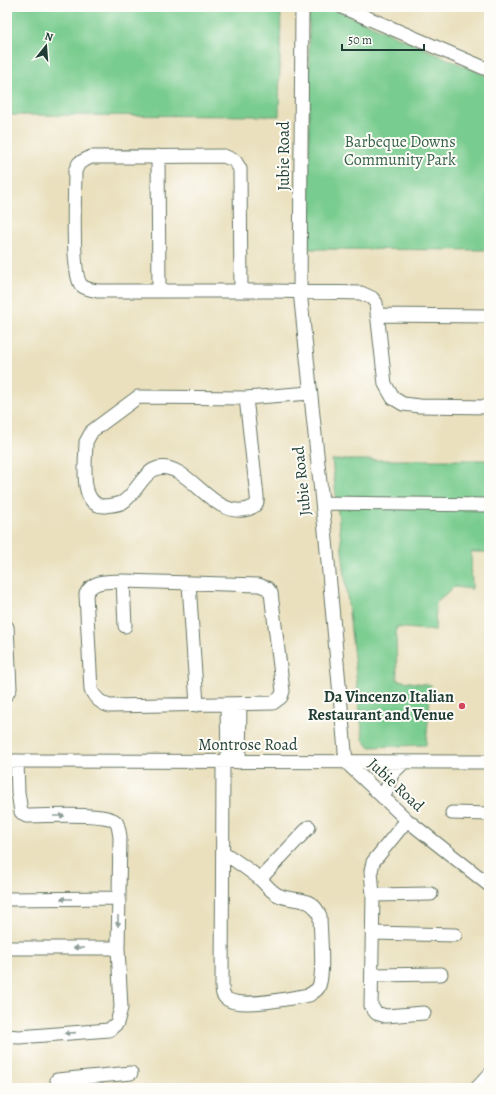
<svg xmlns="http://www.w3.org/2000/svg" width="496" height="1095" viewBox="0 0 496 1095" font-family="Alegreya,serif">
<rect width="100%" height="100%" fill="#fdfcf7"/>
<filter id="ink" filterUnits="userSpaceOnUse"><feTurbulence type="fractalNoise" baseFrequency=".025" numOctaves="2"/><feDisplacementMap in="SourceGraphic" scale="8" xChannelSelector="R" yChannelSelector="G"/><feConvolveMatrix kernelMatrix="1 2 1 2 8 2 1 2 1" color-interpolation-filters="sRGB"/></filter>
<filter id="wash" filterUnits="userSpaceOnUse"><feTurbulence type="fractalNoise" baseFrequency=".012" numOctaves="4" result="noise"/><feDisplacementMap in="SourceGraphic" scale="16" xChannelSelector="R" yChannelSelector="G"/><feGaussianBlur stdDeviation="0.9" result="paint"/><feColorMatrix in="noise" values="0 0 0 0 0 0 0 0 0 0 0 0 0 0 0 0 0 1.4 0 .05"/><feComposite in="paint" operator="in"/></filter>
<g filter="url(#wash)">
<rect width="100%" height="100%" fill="#eae0be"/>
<path fill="#79cc8f" stroke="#4c8462" d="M 7,7 L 281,7 L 279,116 L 7,115 Z
M 314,7 L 329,7 L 489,77 L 489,250 L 309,249 L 309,16 Z
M 332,460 L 489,460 L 489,552 L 471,552 L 472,589 L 454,587 L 436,602 L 435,631 L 396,627 L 397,680 L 431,685 L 426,745 L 369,747 L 363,739 Z"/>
</g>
<g filter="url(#ink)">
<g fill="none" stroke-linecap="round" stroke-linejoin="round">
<g stroke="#667664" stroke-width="15">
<path id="minor" d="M 302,7 L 300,291 L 326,540 L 346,762 L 407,820 L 489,885
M 342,7 L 489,70
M 158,156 L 159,290
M 241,290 L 240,169 L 235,161 L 224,156 L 91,157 L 79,163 L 75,171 C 75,190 71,273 81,285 C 85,289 92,290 98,291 L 273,291 L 361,293 L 372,298 L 376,303 L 385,384 L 393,398 L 403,404 L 420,406 L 489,407
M 377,315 L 489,316
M 138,397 L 246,398 L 257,496 C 258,504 256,506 248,509 C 220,517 200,484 178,472 C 146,455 141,491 123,502 C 118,505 111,505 105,506 C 78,507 86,460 86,442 L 92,431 Z
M 246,398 L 310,393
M 322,503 L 489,505
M 123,581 L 259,585 L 267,588 L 271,593 L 283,691 L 281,697 L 273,703 L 109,706 C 100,703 95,698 91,690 L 86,594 C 93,579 109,582 123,581 Z
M 123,581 L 125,626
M 189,583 L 197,705
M 7,627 L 10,688 L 7,694
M 227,705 L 228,762
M 7,761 L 489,762
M 223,762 L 222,985 C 222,990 222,996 227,999 C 242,1009 290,998 309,995 C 312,993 316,991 318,988 C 325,977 320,930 320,916 C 311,894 294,903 278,895 C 270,891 266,884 259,878 C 248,869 236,861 224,853
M 239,762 L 240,705
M 384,797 L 392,774 L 404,762
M 452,813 L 489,814
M 407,820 L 373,862 L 371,871 L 373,895 L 371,1006 L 376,1013 L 386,1016 L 424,1013
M 260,879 L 309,827
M 373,895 L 431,894
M 7,899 L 119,898
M 373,933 L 455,935
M 7,948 L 118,948
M 373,975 L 441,974
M 7,1036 L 19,1037 L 109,1030 L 117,1023 L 121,1008 L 118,948 L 120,837 C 119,832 119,826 116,822 C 107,812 42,816 26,816 L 21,812 L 18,792 L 17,761
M 57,1080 L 131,1073
M 477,1088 L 489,1075"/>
</g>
<use href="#minor" stroke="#fff" stroke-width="13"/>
</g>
<defs><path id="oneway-solid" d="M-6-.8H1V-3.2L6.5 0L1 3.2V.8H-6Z"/></defs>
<g fill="#8f9e9a">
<use href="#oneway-solid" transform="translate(59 816)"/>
<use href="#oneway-solid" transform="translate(66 899) rotate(180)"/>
<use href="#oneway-solid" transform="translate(118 921) rotate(90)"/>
<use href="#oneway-solid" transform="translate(79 948) rotate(180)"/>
<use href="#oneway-solid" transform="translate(70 1033) rotate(176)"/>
</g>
</g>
<circle fill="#d1495b" stroke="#fdfcf7" stroke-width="1.5" cx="462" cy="706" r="4"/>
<g text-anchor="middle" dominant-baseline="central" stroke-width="4" stroke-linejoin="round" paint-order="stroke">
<g font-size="16" fill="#36614b" stroke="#fdfcf7">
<text x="400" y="142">Barbeque Downs<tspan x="400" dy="18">Community Park</tspan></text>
</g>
<g font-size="16" fill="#1f3d34" stroke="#fdfcf7">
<text transform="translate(284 156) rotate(-90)">Jubie Road</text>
<text transform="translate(302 481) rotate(-96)">Jubie Road</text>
<text x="248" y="745">Montrose Road</text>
<text transform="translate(396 785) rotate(43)">Jubie Road</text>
</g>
<g font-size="16" font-weight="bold" fill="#1f3d34" stroke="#fdfcf7" text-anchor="end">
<text x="454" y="697">Da Vincenzo Italian<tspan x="454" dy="18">Restaurant and Venue</tspan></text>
</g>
</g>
<rect width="496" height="1095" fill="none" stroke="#fdfcf7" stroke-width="24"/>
<g transform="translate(46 46) rotate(17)" stroke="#fdfcf7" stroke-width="3" paint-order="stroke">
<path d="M0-3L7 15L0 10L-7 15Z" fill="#1f3d34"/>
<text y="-6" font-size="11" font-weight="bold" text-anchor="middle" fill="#1f3d34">N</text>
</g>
<path d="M342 44v6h82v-6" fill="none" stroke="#1f3d34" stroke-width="2"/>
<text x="348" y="44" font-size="12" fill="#1f3d34" stroke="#fdfcf7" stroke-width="3" paint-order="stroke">50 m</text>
</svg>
